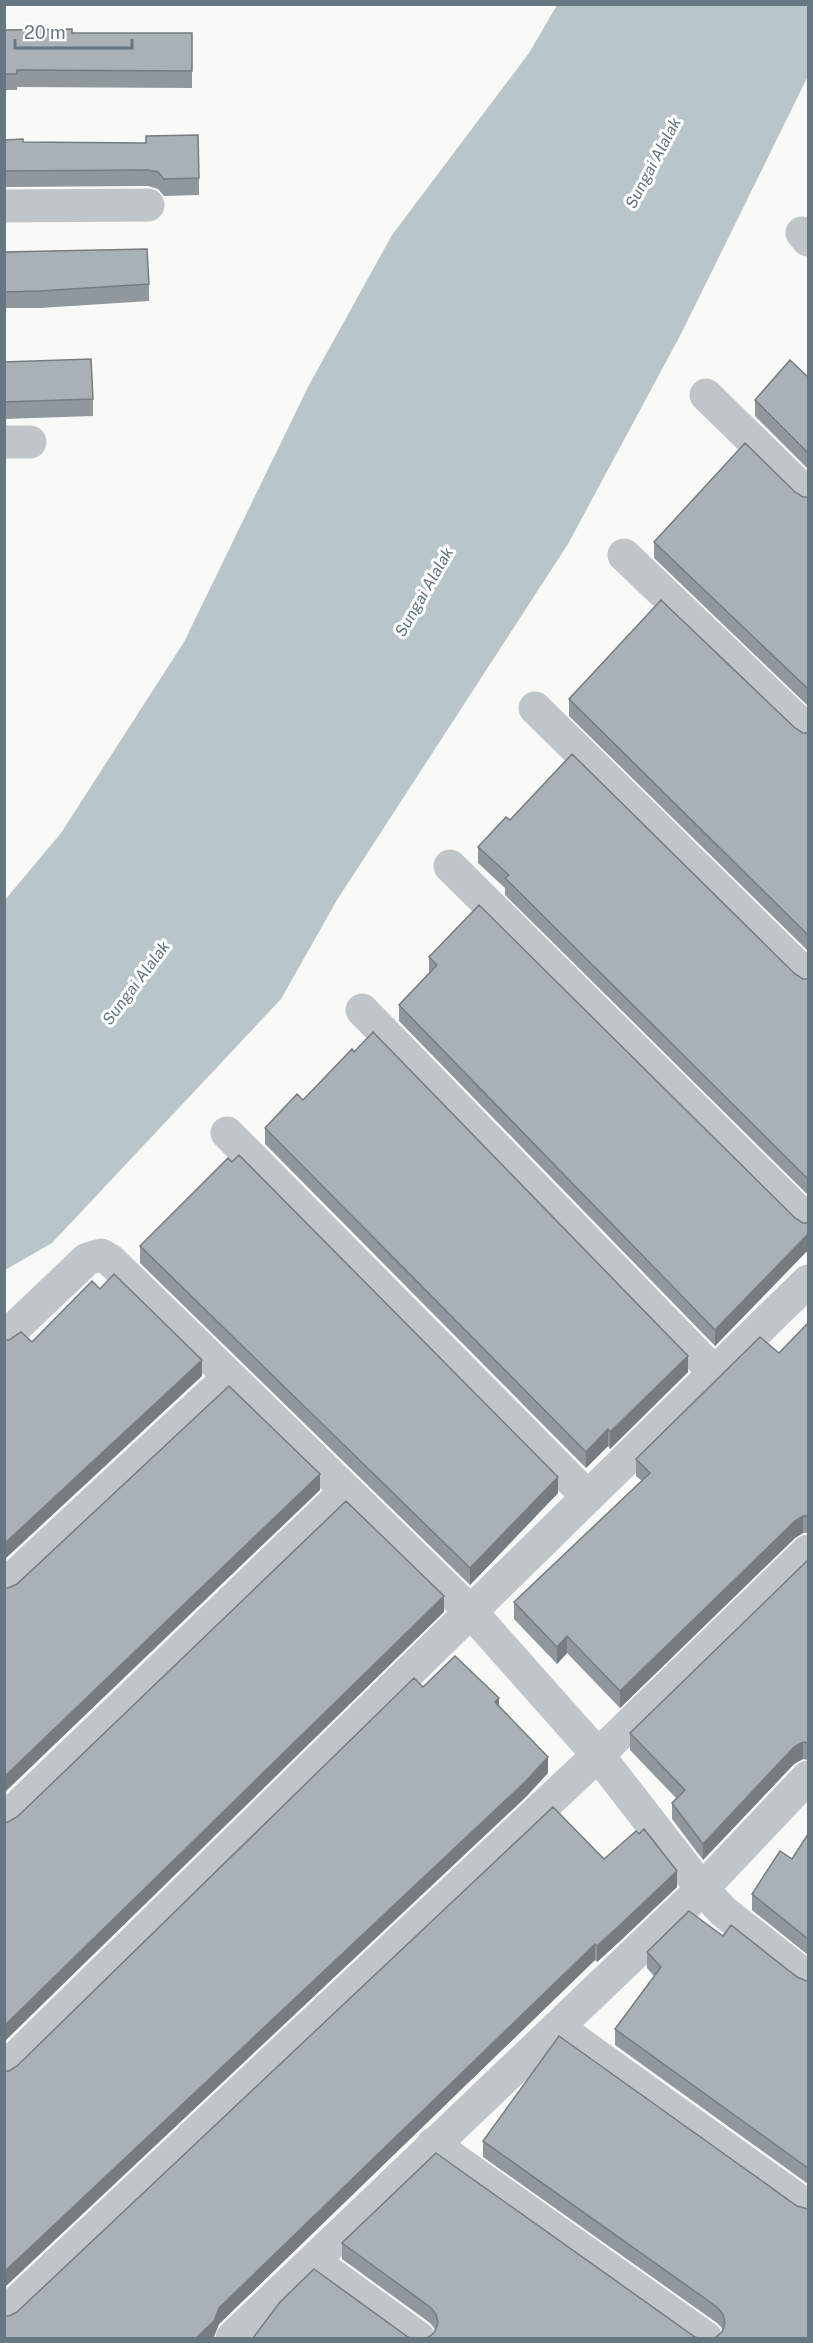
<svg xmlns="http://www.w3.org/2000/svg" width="813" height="2343" viewBox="0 0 813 2343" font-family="'Public Sans',sans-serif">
<rect width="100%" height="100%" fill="#f9f9f7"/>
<path fill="#b9c6c9" d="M 557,5 L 808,5 L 808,76 L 682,332 L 568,544 L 337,900 L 281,999 L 52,1243 L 5,1270 L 5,900 L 61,833 L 184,642 L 309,385 L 392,235 L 529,53 Z"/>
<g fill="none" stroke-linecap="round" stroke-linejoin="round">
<path stroke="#c0c5c9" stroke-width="33" d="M 4,206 L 148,205
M 802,233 L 808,240
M 706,395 L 808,495
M 4,442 L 30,442
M 624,555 L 808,731
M 535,708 L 808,977
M 450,866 L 808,1221
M 362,1010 L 715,1373
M 227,1133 L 588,1497
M 4,1338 L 87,1259 L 101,1255 L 110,1260 L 471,1612 L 598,1755 L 702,1889 L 724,1912 L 808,1978
M 4,1586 L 229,1377
M 4,1820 L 346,1491
M 557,2027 L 808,2207
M 4,2069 L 808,1281
M 433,2144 L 706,2338
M 313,2261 L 419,2338
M 4,2314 L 598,1755 L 808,1551
M 232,2338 L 702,1889 L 808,1777"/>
</g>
<path fill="#90989d" d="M 4,30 L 72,33 L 192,33 L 192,88 L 17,87 L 17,90 L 4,90 Z
M 4,140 L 23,142 L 199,178 L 199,195 L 164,196 L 158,189 L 148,186 L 4,187 Z
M 4,252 L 149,284 L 149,301 L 40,308 L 4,308 Z
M 4,362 L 93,399 L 93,416 L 4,419 Z
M 808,377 L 808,469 L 755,416 L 755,400 Z
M 795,492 L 803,497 L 808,497 L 808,706 L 654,558 L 654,542 Z
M 569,699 L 795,728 L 803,733 L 808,733 L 808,951 L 569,716 Z
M 510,820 L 803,979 L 808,979 L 808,1195 L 505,895 L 505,888 L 478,863 L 478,847 Z
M 429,957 L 795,1218 L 803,1223 L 808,1223 L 808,1250 L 715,1346 L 399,1021 L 399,1005 L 429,973 Z
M 303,1100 L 688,1372 L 610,1449 L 608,1446 L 586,1468 L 265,1144 L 265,1128 Z
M 232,1162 L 558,1493 L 470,1585 L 140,1263 L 140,1246 Z
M 808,1323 L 808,1533 L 803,1533 L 795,1538 L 620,1708 L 567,1653 L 557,1664 L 514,1619 L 514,1602 L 642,1481 L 636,1476 L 636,1459 L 779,1353 Z
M 808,1560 L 808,1760 L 803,1759 L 794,1764 L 703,1860 L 672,1819 L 672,1803 L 676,1798 L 630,1750 L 630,1733 Z
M 808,1834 L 808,1955 L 752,1910 L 752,1894 L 792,1859 Z
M 604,1859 L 677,1887 L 620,1941 L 597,1962 L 595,1960 L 219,2324 L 213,2338 L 4,2338 L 9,2316 L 17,2312 Z
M 723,1936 L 797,1977 L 806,1981 L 808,1980 L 808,2184 L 615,2045 L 615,2029 L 654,1976 L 647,1968 L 647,1952 Z
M 483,2141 L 797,2206 L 807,2210 L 722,2332 L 723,2329 L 717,2323 L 483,2157 Z
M 342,2243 L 695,2337 L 434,2333 L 435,2329 L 430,2323 L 342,2259 Z"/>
<path fill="#767c7f" d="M 808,1234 L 808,1250 L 715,1346 L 715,1330 Z
M 688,1356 L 688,1372 L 610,1449 L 610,1432 Z
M 202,1360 L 202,1376 L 4,1560 L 4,1544 Z
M 608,1429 L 608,1446 L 586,1468 L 586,1452 Z
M 320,1474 L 320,1490 L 4,1793 L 4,1777 Z
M 558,1477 L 558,1493 L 470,1585 L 470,1568 Z
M 803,1516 L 803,1533 L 795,1538 L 620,1708 L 620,1691 L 795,1521 Z
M 444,1596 L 444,1612 L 4,2042 L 4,2026 Z
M 567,1636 L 567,1653 L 557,1664 L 557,1647 Z
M 499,1698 L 499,1714 L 495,1702 Z
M 803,1742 L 803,1759 L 794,1764 L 703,1860 L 703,1844 L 794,1747 Z
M 548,1757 L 548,1773 L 526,1797 L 4,2288 L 4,2272 Z
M 677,1871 L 677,1887 L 620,1941 L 597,1962 L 597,1946 Z
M 595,1944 L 595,1960 L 219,2324 L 214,2337 L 213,2338 L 196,2338 L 219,2308 Z"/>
<path fill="#a8b1b6" stroke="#767c7f" stroke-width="1.5" d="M 72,29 L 72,33 L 192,33 L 192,71 L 17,70 L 17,74 L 4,74 L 4,30 Z
M 198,135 L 199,178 L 164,179 L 158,172 L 148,170 L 4,171 L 4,140 L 23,139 L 23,142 L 146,143 L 146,136 Z
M 147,249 L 149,284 L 40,291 L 4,292 L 4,252 Z
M 91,359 L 93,399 L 4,402 L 4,362 Z
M 790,360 L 808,377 L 808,453 L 755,400 Z
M 745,443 L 795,492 L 803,497 L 808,497 L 808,689 L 654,542 Z
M 661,600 L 795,728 L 803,733 L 808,733 L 808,935 L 569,699 Z
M 572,754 L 795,974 L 803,979 L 808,979 L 808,1179 L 505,878 L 509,875 L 478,847 L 506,817 L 510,820 Z
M 479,905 L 795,1218 L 803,1223 L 808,1223 L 808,1234 L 715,1330 L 399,1005 L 437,965 L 429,957 Z
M 373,1032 L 688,1356 L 610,1432 L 608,1429 L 586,1452 L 265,1128 L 297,1094 L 303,1100 L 352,1049 L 354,1052 Z
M 239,1155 L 558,1477 L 470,1568 L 140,1246 L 228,1158 L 232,1162 Z
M 114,1274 L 202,1360 L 4,1544 L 4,1340 L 9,1340 L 21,1332 L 32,1342 L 92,1281 L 100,1289 Z
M 808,1323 L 808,1516 L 803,1516 L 795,1521 L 620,1691 L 567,1636 L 557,1647 L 514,1602 L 650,1473 L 636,1459 L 760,1337 L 779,1353 Z
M 229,1386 L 320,1474 L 4,1777 L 4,1588 L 8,1588 L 17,1584 Z
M 346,1501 L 444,1596 L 4,2026 L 4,1822 L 8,1822 L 17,1817 Z
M 808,1560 L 808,1743 L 803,1742 L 794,1747 L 703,1844 L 672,1803 L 685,1790 L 630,1733 Z
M 455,1656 L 499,1698 L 495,1702 L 548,1757 L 526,1781 L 4,2272 L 4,2071 L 9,2071 L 17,2066 L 414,1678 L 423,1687 Z
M 553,1807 L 604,1859 L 636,1831 L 639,1834 L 644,1829 L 677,1871 L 620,1925 L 597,1946 L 595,1944 L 219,2308 L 214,2321 L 196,2338 L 4,2338 L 4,2316 L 9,2316 L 17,2312 Z
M 808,1834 L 808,1939 L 752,1894 L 780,1851 L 792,1859 Z
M 689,1911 L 723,1936 L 731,1925 L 797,1977 L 806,1981 L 808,1980 L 808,2168 L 615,2029 L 661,1967 L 647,1952 Z
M 559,2036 L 797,2206 L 808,2209 L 808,2338 L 715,2338 L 722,2332 L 725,2323 L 723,2314 L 717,2307 L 483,2141 Z
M 436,2153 L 695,2337 L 699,2338 L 427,2338 L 434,2333 L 438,2323 L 436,2314 L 430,2307 L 342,2243 Z
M 314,2269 L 408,2337 L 411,2338 L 253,2338 L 280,2302 Z"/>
<g text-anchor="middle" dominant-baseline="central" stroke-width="6" stroke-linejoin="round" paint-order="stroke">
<g font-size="16" font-style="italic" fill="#60767b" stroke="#fff">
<text transform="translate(653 163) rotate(-62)">Sungai Alalak</text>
<text transform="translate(424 592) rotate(-60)">Sungai Alalak</text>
<text transform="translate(136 983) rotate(-53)">Sungai Alalak</text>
</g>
</g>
<rect width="813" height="2343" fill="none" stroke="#667781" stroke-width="12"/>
<path d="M15 39v9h117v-9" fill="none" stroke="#667781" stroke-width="3"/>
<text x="24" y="39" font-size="18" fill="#667781" stroke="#ffffff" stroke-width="4.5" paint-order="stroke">20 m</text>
</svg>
